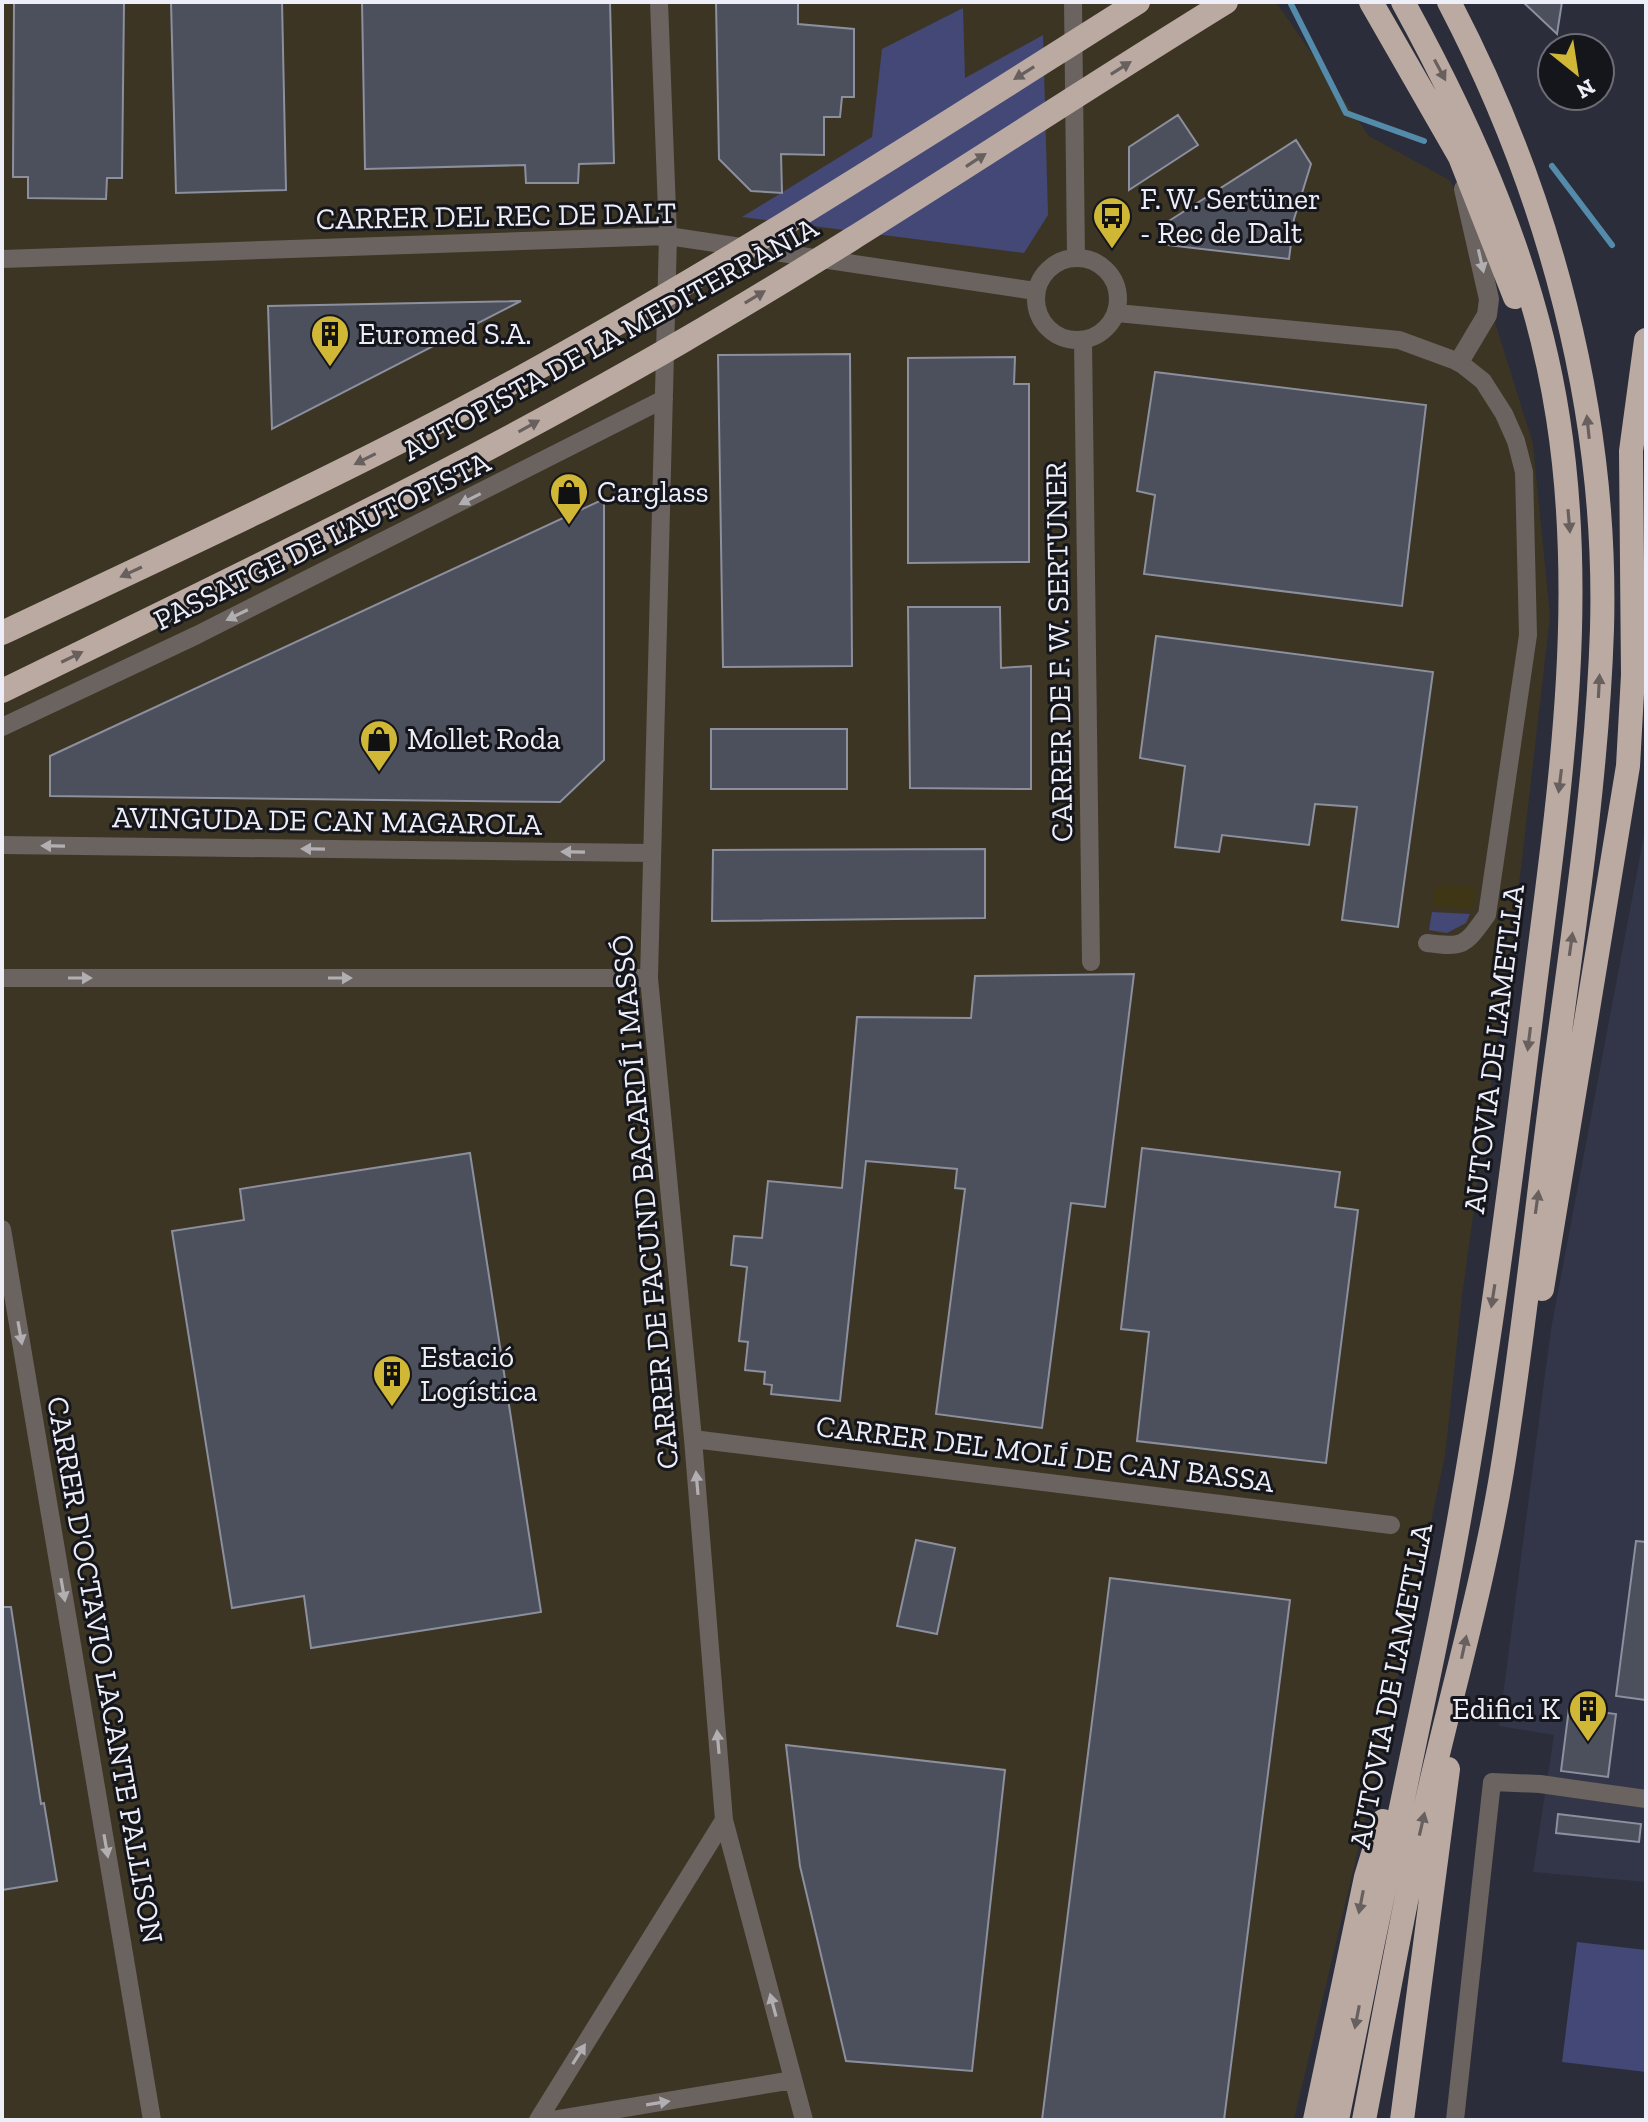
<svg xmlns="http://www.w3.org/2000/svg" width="1648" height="2122" viewBox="0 0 1648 2122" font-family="'Zilla Slab',serif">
<rect width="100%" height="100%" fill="#2b2d3a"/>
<path fill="#3c3524" d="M 2,2 L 1276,2 L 1369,136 L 1451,181 L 1533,444 L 1550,616 L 1521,868 L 1462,1296 L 1445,1456 L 1386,1732 L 1294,2120 L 2,2120 Z"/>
<path fill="#333649" d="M 1646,825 L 1646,1882 L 1533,1872 L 1554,1735 L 1499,1726 L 1551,1329 Z"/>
<path fill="#434876" d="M 963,8 L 965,78 L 1043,35 L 1048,215 L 1024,253 L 742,217 L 872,137 L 882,49 Z
M 1432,912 L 1470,914 L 1466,923 L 1447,933 L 1429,930 Z
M 1577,1942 L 1646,1950 L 1646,2072 L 1562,2062 Z"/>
<path fill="#3e3615" d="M 1435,885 L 1476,887 L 1472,909 L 1433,906 Z"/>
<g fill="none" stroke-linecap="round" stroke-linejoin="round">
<path stroke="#548baa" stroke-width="6" d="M 1290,2 L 1346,113 L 1424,141
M 1552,166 L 1612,245"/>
</g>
<path fill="#4c4f5c" stroke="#8c8f9e" stroke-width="2" d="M 14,2 L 124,2 L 122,178 L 107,178 L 106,199 L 28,198 L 28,177 L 13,177 Z
M 171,2 L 282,2 L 286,190 L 176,193 Z
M 362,2 L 610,2 L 614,163 L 579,164 L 578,183 L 526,183 L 525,165 L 365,169 Z
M 716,2 L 798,2 L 798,24 L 854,29 L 854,97 L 842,97 L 840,117 L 824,117 L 824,155 L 781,154 L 782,193 L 751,191 L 719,159 Z
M 1523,2 L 1562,2 L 1557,34 Z
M 1178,115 L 1198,145 L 1129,190 L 1129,147 Z
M 1296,140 L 1311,164 L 1294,219 L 1289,259 L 1158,244 L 1161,226 Z
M 521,301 L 272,429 L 268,306 Z
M 850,354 L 852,666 L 723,667 L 718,355 Z
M 1015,357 L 1014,384 L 1029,384 L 1029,562 L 908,563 L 908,358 Z
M 1155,372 L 1426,405 L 1402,606 L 1144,574 L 1155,495 L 1137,491 Z
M 604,499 L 604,760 L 560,802 L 50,796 L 50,756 Z
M 908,607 L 1000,607 L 1001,668 L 1031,666 L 1031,789 L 910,788 Z
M 1156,636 L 1433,672 L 1398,927 L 1342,920 L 1357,807 L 1315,804 L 1309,845 L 1222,835 L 1219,852 L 1175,847 L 1185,766 L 1140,758 Z
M 711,729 L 847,729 L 847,789 L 711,789 Z
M 985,849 L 985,918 L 712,921 L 713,850 Z
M 1134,974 L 1105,1207 L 1071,1203 L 1042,1428 L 936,1414 L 965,1189 L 955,1188 L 957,1169 L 866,1161 L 840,1401 L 771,1394 L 772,1385 L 764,1384 L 765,1372 L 745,1370 L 748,1342 L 739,1341 L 747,1267 L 731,1265 L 734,1236 L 762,1238 L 768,1181 L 842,1188 L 857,1017 L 971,1018 L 975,976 Z
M 1142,1148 L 1340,1172 L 1335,1207 L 1358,1210 L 1326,1463 L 1137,1441 L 1149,1332 L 1121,1329 Z
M 470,1153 L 541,1612 L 311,1648 L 304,1596 L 232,1608 L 172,1231 L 244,1220 L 240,1189 Z
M 916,1540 L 955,1548 L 937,1634 L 897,1626 Z
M 1636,1541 L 1646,1542 L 1646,1700 L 1616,1696 Z
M 1110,1578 L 1290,1600 L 1224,2120 L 1042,2120 Z
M 2,1607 L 11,1607 L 41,1804 L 44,1803 L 57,1881 L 2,1890 Z
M 1569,1708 L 1616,1714 L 1608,1777 L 1561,1771 Z
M 786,1745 L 1005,1770 L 972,2071 L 846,2061 L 800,1866 Z
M 1558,1814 L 1641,1824 L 1639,1842 L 1556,1833 Z"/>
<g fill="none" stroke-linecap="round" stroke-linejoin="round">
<path stroke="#6a635f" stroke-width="18" d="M 659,2 L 668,236 L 649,978 L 693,1439 L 724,1820 L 804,2120
M 1073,2 L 1076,257
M1036 299a41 41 0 1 1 82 0a41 41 0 1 1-82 0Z
M 2,259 L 668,236 L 1035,291
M 1117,313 L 1399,340 L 1459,362 L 1483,381 L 1504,414 L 1516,441 L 1524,472 L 1528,635 L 1487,915 C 1465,945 1465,948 1427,943
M 1083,340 L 1091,962
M 2,727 L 197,635 L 664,399
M 2,845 L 651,853
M 2,978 L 649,978
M 2,1229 L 152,2120
M 693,1439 L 1391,1525
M 538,2120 L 724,1820
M 553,2120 L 793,2080
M 1455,2120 L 1492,1782 L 1540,1784 L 1646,1799"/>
<path stroke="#6a635f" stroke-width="20" d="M 1459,362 L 1487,315 L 1489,299 L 1464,189"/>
<path stroke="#bbaaa2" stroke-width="24" d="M 1371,2 L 1460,157 L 1515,297
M 1542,1289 L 1628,766 L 1633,675 L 1631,451 L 1646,340
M 1315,2120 L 1366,1877 L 1383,1821
M 1337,2120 C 1368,1963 1401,1807 1434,1650 C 1479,1434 1507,1213 1534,993 C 1558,802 1588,610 1558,418 C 1535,269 1475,133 1403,2
M 1364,2120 C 1386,2006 1406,1892 1432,1779 C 1456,1677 1485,1575 1502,1471 C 1523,1343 1536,1212 1553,1083 C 1573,933 1597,781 1602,629 C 1608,413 1549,193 1449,2
M 1402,2120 L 1448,1769"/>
<path stroke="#bbaaa2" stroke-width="24" d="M 2,633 C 154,561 306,491 455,413 C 690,289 913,144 1138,2
M 2,691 C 231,579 460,470 681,342 C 866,235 1044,114 1226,2"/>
</g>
<defs><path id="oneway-solid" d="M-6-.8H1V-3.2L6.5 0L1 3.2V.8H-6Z" transform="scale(2)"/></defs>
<g fill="#68605f">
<use href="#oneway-solid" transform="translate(1121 68) rotate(-32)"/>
<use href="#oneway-solid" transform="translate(1440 70) rotate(62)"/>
<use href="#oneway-solid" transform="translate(1024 73) rotate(148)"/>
<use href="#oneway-solid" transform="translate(976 160) rotate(-33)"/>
<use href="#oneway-solid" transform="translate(755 297) rotate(-31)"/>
<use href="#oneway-solid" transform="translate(529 426) rotate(-29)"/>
<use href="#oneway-solid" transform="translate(1588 427) rotate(-96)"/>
<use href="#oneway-solid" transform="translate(365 459) rotate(153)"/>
<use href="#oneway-solid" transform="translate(1569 521) rotate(85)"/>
<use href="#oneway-solid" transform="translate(131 572) rotate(155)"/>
<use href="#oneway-solid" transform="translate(72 657) rotate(-26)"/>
<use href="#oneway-solid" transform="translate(1599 686) rotate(-87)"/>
<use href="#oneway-solid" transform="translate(1560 781) rotate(97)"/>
<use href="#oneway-solid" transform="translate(1571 944) rotate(-82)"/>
<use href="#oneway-solid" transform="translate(1529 1039) rotate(97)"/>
<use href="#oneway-solid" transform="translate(1537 1202) rotate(-82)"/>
<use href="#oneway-solid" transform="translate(1493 1296) rotate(99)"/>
<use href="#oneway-solid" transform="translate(1464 1647) rotate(-78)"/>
<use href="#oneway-solid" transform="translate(1422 1824) rotate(-77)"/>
<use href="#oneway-solid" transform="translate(1361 1902) rotate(101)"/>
<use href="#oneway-solid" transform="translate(1357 2017) rotate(101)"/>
</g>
<g fill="#b2afb3">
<use href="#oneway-solid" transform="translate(1481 261) rotate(77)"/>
<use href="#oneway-solid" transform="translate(470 499) rotate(153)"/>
<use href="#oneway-solid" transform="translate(237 615) rotate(154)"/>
<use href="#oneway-solid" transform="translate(53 846) rotate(-179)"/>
<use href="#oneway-solid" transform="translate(313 849) rotate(-179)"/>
<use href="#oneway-solid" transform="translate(573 852) rotate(-179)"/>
<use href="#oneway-solid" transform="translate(80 978)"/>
<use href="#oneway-solid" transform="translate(340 978)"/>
<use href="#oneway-solid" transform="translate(20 1333) rotate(80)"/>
<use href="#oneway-solid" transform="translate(697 1483) rotate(-95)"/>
<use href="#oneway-solid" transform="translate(63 1590) rotate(80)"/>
<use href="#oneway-solid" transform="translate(718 1742) rotate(-95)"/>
<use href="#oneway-solid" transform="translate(106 1846) rotate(80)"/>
<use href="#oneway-solid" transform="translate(773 2005) rotate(-105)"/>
<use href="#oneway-solid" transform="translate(579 2054) rotate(-58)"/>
<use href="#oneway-solid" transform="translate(658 2103) rotate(-9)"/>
</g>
<defs>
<g id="bus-pin" transform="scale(2)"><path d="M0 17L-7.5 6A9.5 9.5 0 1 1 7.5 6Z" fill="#d1b736" stroke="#15161c"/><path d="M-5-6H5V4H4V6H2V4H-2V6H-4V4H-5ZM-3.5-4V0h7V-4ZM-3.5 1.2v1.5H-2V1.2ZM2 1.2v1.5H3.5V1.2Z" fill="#111"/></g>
<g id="building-pin" transform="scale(2)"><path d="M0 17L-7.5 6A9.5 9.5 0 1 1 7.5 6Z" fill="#d1b736" stroke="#15161c"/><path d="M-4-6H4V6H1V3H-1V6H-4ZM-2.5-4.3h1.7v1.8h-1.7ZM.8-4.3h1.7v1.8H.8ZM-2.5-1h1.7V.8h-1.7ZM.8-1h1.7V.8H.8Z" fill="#111"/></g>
<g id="shop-pin" transform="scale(2)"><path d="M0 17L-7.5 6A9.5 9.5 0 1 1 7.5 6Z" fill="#d1b736" stroke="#15161c"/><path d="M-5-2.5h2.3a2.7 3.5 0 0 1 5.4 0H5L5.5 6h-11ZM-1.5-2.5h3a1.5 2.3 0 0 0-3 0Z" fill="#111"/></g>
</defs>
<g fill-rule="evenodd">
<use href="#bus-pin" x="1112" y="216"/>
<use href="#building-pin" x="330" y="334"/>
<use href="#shop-pin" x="569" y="492"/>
<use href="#shop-pin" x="379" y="739"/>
<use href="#building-pin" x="392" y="1374"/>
<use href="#building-pin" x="1588" y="1709"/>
</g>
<g text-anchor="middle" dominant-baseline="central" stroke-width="6" stroke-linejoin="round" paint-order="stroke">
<g font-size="30" fill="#edeef7" stroke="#15161c" text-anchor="start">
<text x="1140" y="199">F. W. Sertüner<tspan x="1140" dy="34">- Rec de Dalt</tspan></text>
<text x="358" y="334">Euromed S.A.</text>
<text x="597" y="492">Carglass</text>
<text x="407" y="739">Mollet Roda</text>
<text x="420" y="1357">Estació<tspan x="420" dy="34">Logística</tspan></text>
<text x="1560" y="1709" text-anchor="end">Edifici K</text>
</g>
<g font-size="30" fill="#edeef7" stroke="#15161c">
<text transform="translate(496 216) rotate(-1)">CARRER DEL REC DE DALT</text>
<text transform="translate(610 339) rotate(-29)">AUTOPISTA DE LA MEDITERRÀNIA</text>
<text transform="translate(322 541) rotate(-26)">PASSATGE DE L'AUTOPISTA</text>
<text transform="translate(1059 652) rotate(-91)">CARRER DE F. W. SERTUNER</text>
<text transform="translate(327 821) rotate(1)">AVINGUDA DE CAN MAGAROLA</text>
<text transform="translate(1494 1049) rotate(-83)">AUTOVIA DE L'AMETLLA</text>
<text transform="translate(645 1202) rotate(-95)">CARRER DE FACUND BACARDÍ I MASSÓ</text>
<text transform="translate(1045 1454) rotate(7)">CARRER DEL MOLÍ DE CAN BASSA</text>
<text transform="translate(105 1670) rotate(80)">CARRER D'OCTAVIO LACANTE PALLISON</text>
<text transform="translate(1391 1686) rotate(-79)">AUTOVIA DE L'AMETLLA</text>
</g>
</g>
<rect width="1648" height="2122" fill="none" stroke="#edeef7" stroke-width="8"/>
<g transform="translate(1576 72) rotate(150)"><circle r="38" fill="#15161c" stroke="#6b6c74" stroke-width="2"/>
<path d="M0-6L14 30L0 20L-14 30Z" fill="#d1b736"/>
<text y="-12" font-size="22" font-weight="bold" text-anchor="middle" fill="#edeef7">N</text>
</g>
</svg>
